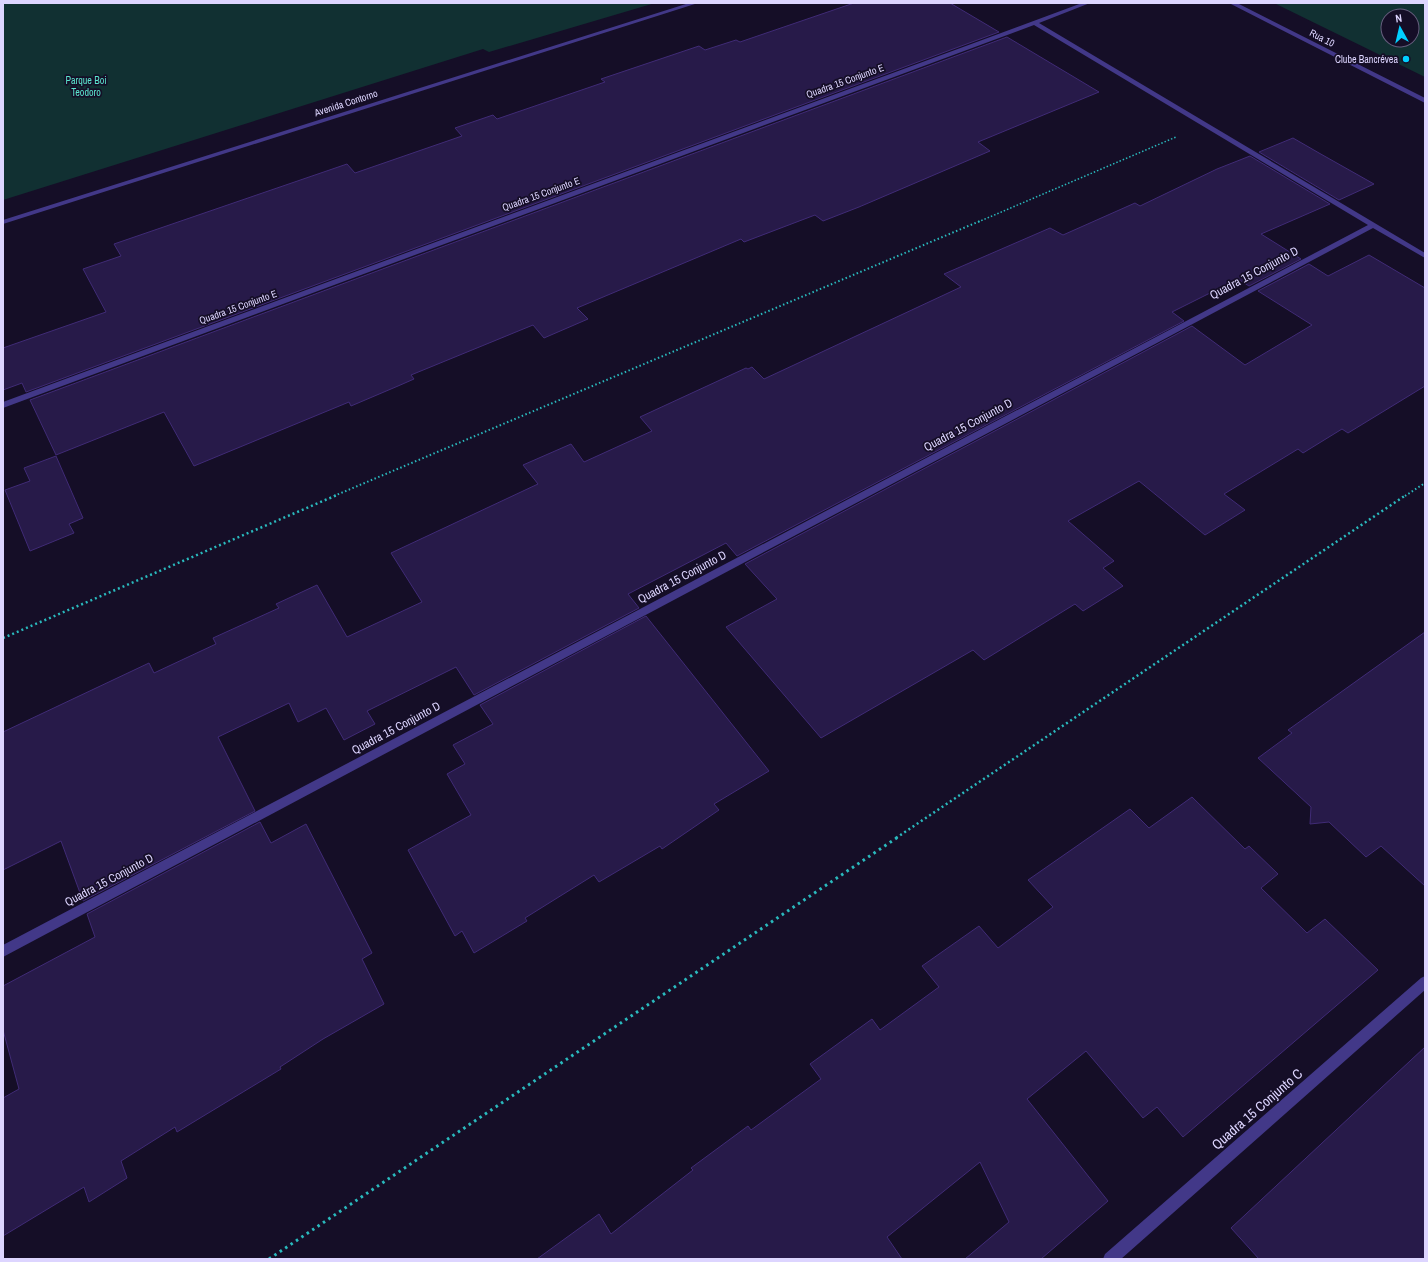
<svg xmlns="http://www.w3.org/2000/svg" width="1428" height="1262" viewBox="0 0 1428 1262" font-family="'Archivo Narrow',sans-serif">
<rect width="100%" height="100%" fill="#150e27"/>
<path fill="#113032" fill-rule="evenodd" d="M 3,3 L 655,3 L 489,52 L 483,49 L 3,200 Z
M 1274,3 L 1425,3 L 1425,77 ZM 1388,16 L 1412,16 L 1412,40 L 1388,40 Z"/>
<path fill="#271a49" stroke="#402b76" d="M 854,3 L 950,3 L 999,32 L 26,392 L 22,383 L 3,390 L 3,348 L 106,312 L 83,269 L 121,256 L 114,244 L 347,164 L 355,173 L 462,136 L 455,128 L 493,115 L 497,119 L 605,82 L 601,79 L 699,46 L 705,50 L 736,40 L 740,42 Z
M 1007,37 L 1099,92 L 978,142 L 990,151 L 859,207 L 823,221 L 815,215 L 744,242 L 741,239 L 577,308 L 588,319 L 544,338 L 533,325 L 411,375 L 414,379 L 398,386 L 351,406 L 349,402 L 194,466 L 164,412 L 56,455 L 30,400 Z
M 1293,138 L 1319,153 L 1374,184 L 1339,200 L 1259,152 Z
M 1250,156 L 1330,204 L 1261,234 L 1301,259 L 1249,286 L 1238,279 L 1172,312 L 1184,321 L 737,556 L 726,543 L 628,594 L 639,608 L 474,695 L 456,667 L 367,711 L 375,724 L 344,740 L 326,708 L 298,722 L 289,703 L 218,737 L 255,811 L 83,901 L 61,841 L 3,870 L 3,732 L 149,663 L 154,673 L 216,644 L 213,638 L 279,608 L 276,604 L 317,585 L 347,637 L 422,602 L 391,553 L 538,484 L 523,465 L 571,444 L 584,462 L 652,431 L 640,417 L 746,368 L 748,369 L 752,367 L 764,379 L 961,287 L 944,274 L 1050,228 L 1063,235 L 1135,203 L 1140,206 L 1217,169 Z
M 1369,255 L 1425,288 L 1425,386 L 1348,433 L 1342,429 L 1303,453 L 1298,449 L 1224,494 L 1245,510 L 1205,535 L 1139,481 L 1068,521 L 1114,561 L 1103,568 L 1123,586 L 1083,611 L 1075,604 L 984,660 L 973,650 L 821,738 L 726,627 L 777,599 L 745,564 L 1192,326 L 1245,365 L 1312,325 L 1258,291 L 1309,264 L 1328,276 Z
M 56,456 L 83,518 L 69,524 L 74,533 L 30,551 L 5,490 L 30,481 L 24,468 Z
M 646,616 L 769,771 L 714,804 L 719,810 L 662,849 L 660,846 L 599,882 L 594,875 L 525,918 L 527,921 L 474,953 L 462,931 L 455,936 L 408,850 L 471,815 L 447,774 L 465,764 L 453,745 L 493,724 L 480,705 Z
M 1425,632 L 1425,886 L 1381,846 L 1366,857 L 1329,822 L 1310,824 L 1311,807 L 1258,758 L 1292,733 L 1288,730 Z
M 1192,797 L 1245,849 L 1249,846 L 1278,874 L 1261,888 L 1307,933 L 1325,919 L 1378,970 L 1183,1137 L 1157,1107 L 1143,1118 L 1086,1051 L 1027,1099 L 1108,1201 L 1041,1259 L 965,1259 L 1009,1222 L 980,1162 L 887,1237 L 902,1259 L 537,1259 L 599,1214 L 611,1234 L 693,1170 L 691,1168 L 748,1126 L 751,1130 L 821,1079 L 810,1064 L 872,1019 L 880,1030 L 939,987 L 922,966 L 979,926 L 998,948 L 1053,907 L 1028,880 L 1130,809 L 1149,828 Z
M 260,822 L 271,843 L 306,824 L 372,953 L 362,959 L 384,1004 L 323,1039 L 280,1067 L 281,1069 L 177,1132 L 175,1127 L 121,1161 L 127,1178 L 89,1202 L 84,1187 L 3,1236 L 3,1098 L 19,1089 L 3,1030 L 3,986 L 95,937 L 87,914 Z
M 1425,1047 L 1425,1259 L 1259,1259 L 1231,1228 Z"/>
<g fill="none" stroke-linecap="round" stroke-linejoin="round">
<path stroke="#2ab9bd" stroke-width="1.5" stroke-dasharray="1.5 2" stroke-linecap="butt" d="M 978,222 L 1176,137"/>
<path stroke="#2ab9bd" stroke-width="2" stroke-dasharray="1.5 2.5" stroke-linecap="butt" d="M 334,496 L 980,221
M 1405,496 L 1425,483"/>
<path stroke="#2ab9bd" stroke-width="2.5" stroke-dasharray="2 3" stroke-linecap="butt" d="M 3,638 L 337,495
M 896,838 L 1406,495"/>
<path stroke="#2ab9bd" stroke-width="3" stroke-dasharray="2.5 4" stroke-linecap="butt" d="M 269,1259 L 898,837"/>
<path fill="#423888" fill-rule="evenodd" d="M 689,3 L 698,3 L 3,224 L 3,220 Z
M 1082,3 L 1090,3 L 1039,23 L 1425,253 L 1425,258 L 1373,228 L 3,957 L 3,945 L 1368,225 L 1034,25 L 3,408 L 3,402 Z
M 1229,3 L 1237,3 L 1425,98 L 1425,103 Z
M 1425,976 L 1425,990 L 1121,1259 L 1103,1259 L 1105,1254 L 1421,978 Z"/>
</g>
<circle fill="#01cfff" stroke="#150e27" stroke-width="1.5" cx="1406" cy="59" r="4"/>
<g text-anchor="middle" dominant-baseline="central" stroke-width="3.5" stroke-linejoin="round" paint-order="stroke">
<g font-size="10" fill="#ddd5ff" stroke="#150e27">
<text transform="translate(1322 38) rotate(27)">Rua 10</text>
<text transform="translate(845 81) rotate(-20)">Quadra 15 Conjunto E</text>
<text transform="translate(346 103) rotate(-18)">Avenida Contorno</text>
<text transform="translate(541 194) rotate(-20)">Quadra 15 Conjunto E</text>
<text transform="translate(238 307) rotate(-20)">Quadra 15 Conjunto E</text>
</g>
<g font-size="10" fill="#ddd5ff" stroke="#150e27" text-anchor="end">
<text x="1398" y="59">Clube Bancrévea</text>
</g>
<g font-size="10" fill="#5be5ce" stroke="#150e27">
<text x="86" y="80">Parque Boi<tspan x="86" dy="12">Teodoro</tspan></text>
</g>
<g font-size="12" fill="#ddd5ff" stroke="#150e27">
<text transform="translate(1254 273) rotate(-28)">Quadra 15 Conjunto D</text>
<text transform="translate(968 425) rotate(-28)">Quadra 15 Conjunto D</text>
<text transform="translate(682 577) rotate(-28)">Quadra 15 Conjunto D</text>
<text transform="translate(396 728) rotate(-28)">Quadra 15 Conjunto D</text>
<text transform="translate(109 880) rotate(-28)">Quadra 15 Conjunto D</text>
</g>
<g font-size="14" fill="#ddd5ff" stroke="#150e27">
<text transform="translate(1257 1109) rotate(-41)">Quadra 15 Conjunto C</text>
</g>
</g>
<rect width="1428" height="1262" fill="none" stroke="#ddd5ff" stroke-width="8"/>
<g transform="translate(1400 28) rotate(352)"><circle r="19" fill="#150e27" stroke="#655e7d"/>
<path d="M0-3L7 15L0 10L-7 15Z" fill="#01cfff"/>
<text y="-6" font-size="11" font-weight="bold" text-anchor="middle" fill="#ddd5ff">N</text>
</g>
</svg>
